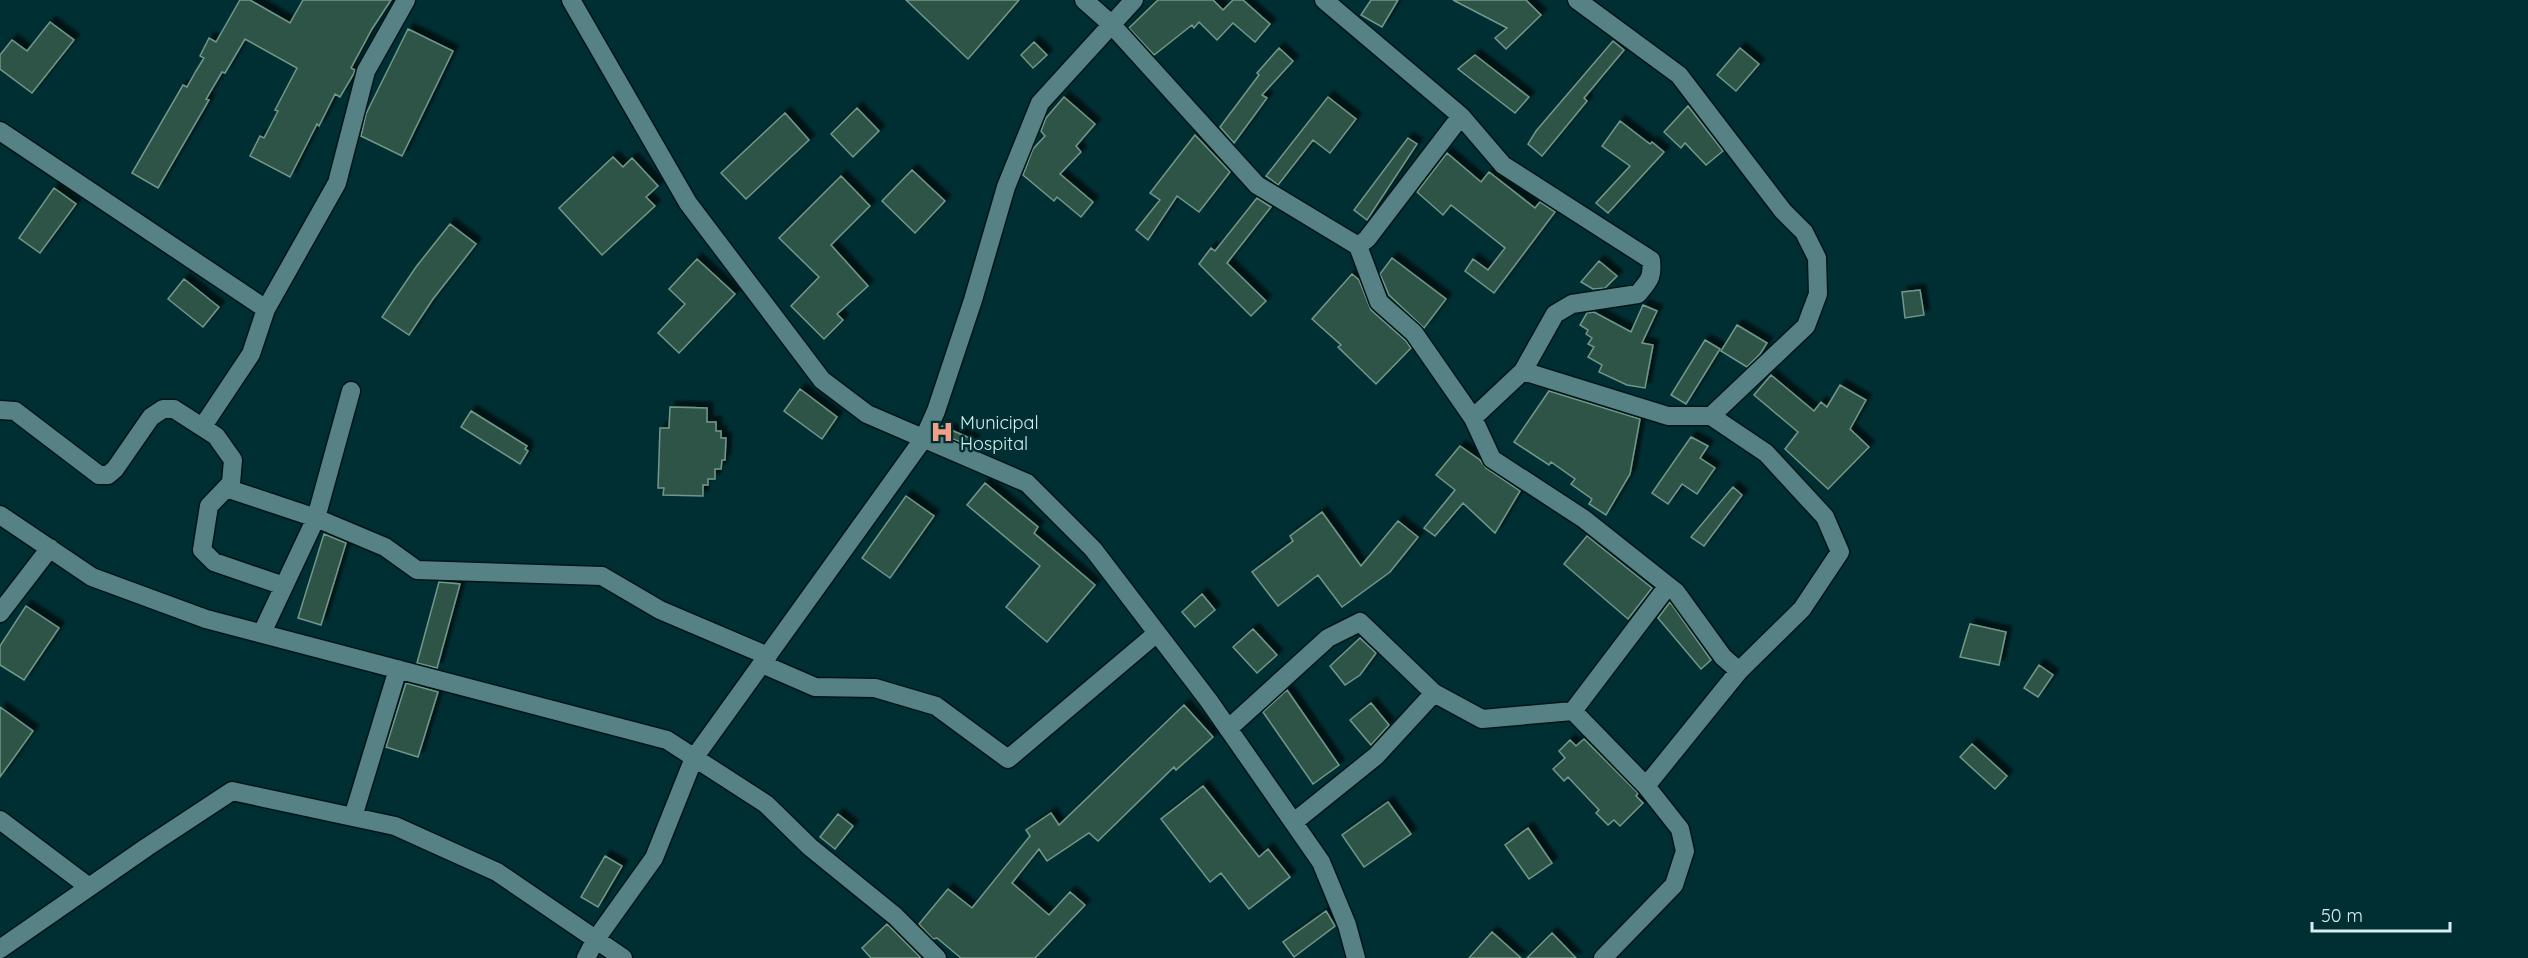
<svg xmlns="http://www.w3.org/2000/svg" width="2528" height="958" viewBox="0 0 2528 958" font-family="Quicksand,sans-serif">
<defs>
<filter id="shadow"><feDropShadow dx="5.5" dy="-5.5" stdDeviation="1.5" flood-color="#0009"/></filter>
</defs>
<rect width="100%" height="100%" fill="#002f33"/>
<path fill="#2e5346" stroke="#719889" stroke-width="1.5" filter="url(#shadow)" d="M 240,0 L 250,0 L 290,23 L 303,0 L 391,0 L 372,29 L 351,68 L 355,70 L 353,75 L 340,97 L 335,94 L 319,126 L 317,124 L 290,177 L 250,156 L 260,136 L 264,138 L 278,111 L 275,110 L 297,68 L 245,39 L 225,73 L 222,72 L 206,99 L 209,100 L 158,188 L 132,173 L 183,85 L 187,87 L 196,71 L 204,58 L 200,56 L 209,38 L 216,42 Z
M 906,0 L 1019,0 L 968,59 Z
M 1158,0 L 1213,0 L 1223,10 L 1233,0 L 1243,0 L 1270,24 L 1255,42 L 1233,23 L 1217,40 L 1199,22 L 1194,28 L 1192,25 L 1154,55 L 1129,28 Z
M 1371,0 L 1398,0 L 1382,27 L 1361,15 Z
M 1453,0 L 1526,0 L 1541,15 L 1506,49 L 1495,38 L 1507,28 Z
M 50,22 L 74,40 L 32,93 L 0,69 L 0,55 L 12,40 L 27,51 Z
M 408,29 L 453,51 L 402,156 L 361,136 L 366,114 Z
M 1613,41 L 1624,50 L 1584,98 L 1587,101 L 1542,156 L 1528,144 L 1536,131 Z
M 1034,42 L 1047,55 L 1033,68 L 1021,55 Z
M 1279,48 L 1293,61 L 1262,95 L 1267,98 L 1234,143 L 1220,127 L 1259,75 L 1257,73 Z
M 1740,48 L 1759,64 L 1736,91 L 1717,75 Z
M 1475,55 L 1529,97 L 1515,113 L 1458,69 Z
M 1064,97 L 1095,124 L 1076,146 L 1081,152 L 1060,174 L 1093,202 L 1081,217 L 1057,197 L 1054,201 L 1023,175 L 1033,149 L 1045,136 L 1041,131 L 1046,118 Z
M 1328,97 L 1356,119 L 1330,153 L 1313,140 L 1278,185 L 1273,181 L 1266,176 Z
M 1688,106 L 1723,151 L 1706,165 L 1685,143 L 1681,148 L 1664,132 Z
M 857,108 L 879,131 L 853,157 L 831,134 Z
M 785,113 L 809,140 L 746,199 L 721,173 Z
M 1620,121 L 1650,144 L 1652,142 L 1664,152 L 1608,213 L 1596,203 L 1630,166 L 1602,146 Z
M 1195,135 L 1230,172 L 1199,212 L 1177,196 L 1148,240 L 1136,230 L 1160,200 L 1150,193 Z
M 1408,138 L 1417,144 L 1367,220 L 1354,210 Z
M 1447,153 L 1481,182 L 1489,172 L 1535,208 L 1540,202 L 1555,212 L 1494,293 L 1465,271 L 1473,259 L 1488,270 L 1505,248 L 1451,205 L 1443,215 L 1417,192 Z
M 613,157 L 623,167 L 632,158 L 658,186 L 646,197 L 655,206 L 602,255 L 559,208 Z
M 912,170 L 945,201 L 915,233 L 882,201 Z
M 841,176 L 870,206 L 831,245 L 868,286 L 837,314 L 843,320 L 824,339 L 791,306 L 819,277 L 779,238 Z
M 54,188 L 76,204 L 40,253 L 19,238 Z
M 1257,198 L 1271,207 L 1227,263 L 1266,301 L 1251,316 L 1199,264 L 1211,248 L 1215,251 Z
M 450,224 L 476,244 L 433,299 L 409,335 L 382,317 L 416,267 Z
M 1392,258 L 1446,299 L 1424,328 L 1389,295 L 1380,274 Z
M 697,259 L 735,294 L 679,353 L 658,333 L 685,304 L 669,289 Z
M 1599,261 L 1617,276 L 1605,288 L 1593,289 L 1581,282 Z
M 1352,274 L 1359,280 L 1371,310 L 1406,341 L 1411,348 L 1376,384 L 1338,347 L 1341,345 L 1312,319 Z
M 184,279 L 219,307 L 203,327 L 168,299 Z
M 1920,290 L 1924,315 L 1905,318 L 1902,292 Z
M 1643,305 L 1657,311 L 1642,343 L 1653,345 L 1645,388 L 1627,385 L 1599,372 L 1602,365 L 1588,357 L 1594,347 L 1588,344 L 1592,338 L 1586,334 L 1588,330 L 1580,325 L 1587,313 L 1594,312 L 1631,332 Z
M 1737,325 L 1767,343 L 1760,354 L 1747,367 L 1721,351 Z
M 1705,340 L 1720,349 L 1686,404 L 1671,395 Z
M 1771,375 L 1814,411 L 1821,402 L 1827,407 L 1840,385 L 1866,400 L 1850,429 L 1869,447 L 1828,489 L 1785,449 L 1798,432 L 1754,395 Z
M 800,389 L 837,417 L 822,439 L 784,411 Z
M 1549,391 L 1640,419 L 1630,474 L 1606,515 L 1589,504 L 1592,499 L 1571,484 L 1575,479 L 1551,462 L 1549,465 L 1514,442 Z
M 670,407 L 707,408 L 707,422 L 716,422 L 716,431 L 721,431 L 721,438 L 726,438 L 725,460 L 722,460 L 721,469 L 715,469 L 715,479 L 708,479 L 708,485 L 703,485 L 703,496 L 663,495 L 664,488 L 658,488 L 660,428 L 669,428 Z
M 471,411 L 527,446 L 525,449 L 528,451 L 520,464 L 461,427 Z
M 942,426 L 974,440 L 972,447 L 939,433 Z
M 1691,437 L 1708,446 L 1700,458 L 1715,468 L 1697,494 L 1682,484 L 1668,504 L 1652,493 Z
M 1460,446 L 1480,460 L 1486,468 L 1520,491 L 1495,533 L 1463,503 L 1435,536 L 1424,528 L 1455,490 L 1436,475 Z
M 985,483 L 1038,527 L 1034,533 L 1095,585 L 1047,642 L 1006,607 L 1040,566 L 967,505 Z
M 1733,487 L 1742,495 L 1704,546 L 1691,537 Z
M 906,496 L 934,516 L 890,578 L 862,558 Z
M 1322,512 L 1361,566 L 1398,521 L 1418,537 L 1390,572 L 1342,607 L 1318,575 L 1278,606 L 1252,572 L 1293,541 L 1290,536 Z
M 324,534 L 346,543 L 321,625 L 298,618 Z
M 1587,536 L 1652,588 L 1628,619 L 1564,564 Z
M 439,582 L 460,584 L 437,668 L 417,663 Z
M 1202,594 L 1215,610 L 1195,627 L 1182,612 Z
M 1670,602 L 1711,660 L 1701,669 L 1658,618 Z
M 26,606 L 59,628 L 24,680 L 0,665 L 0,646 Z
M 1970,624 L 2006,632 L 1999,665 L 1960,657 Z
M 1253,629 L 1277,655 L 1257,673 L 1233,647 Z
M 1360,638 L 1376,653 L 1360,675 L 1345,685 L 1330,666 Z
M 2039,665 L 2053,675 L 2038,697 L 2024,688 Z
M 406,683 L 438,692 L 418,757 L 386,747 Z
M 1287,690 L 1339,765 L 1313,784 L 1263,712 Z
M 1371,703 L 1389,725 L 1371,745 L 1350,720 Z
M 1184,705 L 1213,737 L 1176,770 L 1174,767 L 1098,841 L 1089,833 L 1047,861 L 1039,849 L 1012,883 L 1049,915 L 1070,892 L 1085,905 L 1035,958 L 961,958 L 937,938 L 933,939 L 919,924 L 948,889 L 972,908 L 1030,836 L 1026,830 L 1051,813 L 1059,825 Z
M 0,707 L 33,731 L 0,777 Z
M 1584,739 L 1638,793 L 1636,796 L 1643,803 L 1620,826 L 1614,820 L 1608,825 L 1596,813 L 1599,810 L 1568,777 L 1564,781 L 1553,769 L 1565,758 L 1559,751 L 1570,740 L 1576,746 Z
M 1972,744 L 2007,776 L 1995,789 L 1960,757 Z
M 1203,786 L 1259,857 L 1268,849 L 1290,877 L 1249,909 L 1221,873 L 1210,882 L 1161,819 Z
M 1388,802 L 1411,834 L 1364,867 L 1342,835 Z
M 838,814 L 853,826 L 835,849 L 820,837 Z
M 1528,828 L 1552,863 L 1529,879 L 1505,845 Z
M 605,856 L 622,866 L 598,907 L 581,897 Z
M 1326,911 L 1335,926 L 1294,957 L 1283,942 Z
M 887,924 L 921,958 L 871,958 L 862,948 Z
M 1492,932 L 1521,958 L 1469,958 Z
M 1552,933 L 1576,958 L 1527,958 Z"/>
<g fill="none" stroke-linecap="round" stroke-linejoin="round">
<g stroke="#011517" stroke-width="21">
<path id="minor" d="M 571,0 L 688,203 L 822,380 L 867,414 L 1027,483 L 1093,549 L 1209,701 L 1321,862 L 1347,925 L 1356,958
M 1084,0 L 1111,24 L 1257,185 L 1358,246 L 1379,302 L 1414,333 L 1473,418 L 1492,459 L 1584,519 L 1676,592 L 1723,657 L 1739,671
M 1324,0 L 1461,116 L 1367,239 L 1358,246
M 1577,0 L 1679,75 L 1783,211 L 1804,232 L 1817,258 L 1818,294 L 1806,326 L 1711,416
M 1461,116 L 1503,165 L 1651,260 C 1653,278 1649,280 1638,294 L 1572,304 L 1555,314 L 1523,371 L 1473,418
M 0,131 L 266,309
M 1523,371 L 1668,416 L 1711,416 L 1766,453 L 1825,517 L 1840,552 L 1802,609 L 1739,671 L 1646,786
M 0,410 L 15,411 L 99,475 L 108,475 L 115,469 L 151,417 L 163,409 L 174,409 L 216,436 L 233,460 L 231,483 L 209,506 L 202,550 L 214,562 L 284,586
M 203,426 L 251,354 L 266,309 L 337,183 L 366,71 L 406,0
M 226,488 L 316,518 L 385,547 L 417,570 L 602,576 L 660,610 L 768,656
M 0,515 L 92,577 L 206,619 L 667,740 L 766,804 L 810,847 L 895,916 L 937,958
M 0,613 L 50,548
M 262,633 L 316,518 L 351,391
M 762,664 L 815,687 L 875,688 L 936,706 L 1008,759 L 1157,633
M 1573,711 L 1646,786 L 1680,829 L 1685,851 L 1674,885 L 1603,958
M 1228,729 L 1328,638 L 1360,622 L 1434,693 L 1482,719 L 1573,711 L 1667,587
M 353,817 L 398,669
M 0,820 L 89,887
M 1294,822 L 1376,756 L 1434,693
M 0,949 L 147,847 L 232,791 L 395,826 L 497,872 L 623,958
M 586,958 L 596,939 L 654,858 L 694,758 L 924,438 L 936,411 L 973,300 L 1006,187 L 1040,103 L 1134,0"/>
</g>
<use href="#minor" stroke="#568185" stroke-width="18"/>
</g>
<defs>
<g id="hospital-bare" transform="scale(1.8)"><path d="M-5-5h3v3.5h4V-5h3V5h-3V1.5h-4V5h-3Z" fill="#f49e88" stroke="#002f33" stroke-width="2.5" paint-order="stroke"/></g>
</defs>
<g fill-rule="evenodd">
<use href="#hospital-bare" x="942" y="432"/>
</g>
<g text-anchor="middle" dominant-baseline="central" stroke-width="5" stroke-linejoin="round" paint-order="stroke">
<g font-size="18" fill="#d7eef0" stroke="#002f33" text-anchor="start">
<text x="960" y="422">Municipal<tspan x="960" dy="21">Hospital</tspan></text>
</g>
</g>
<path d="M2312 922v9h138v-9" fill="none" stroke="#d7eef0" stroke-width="3"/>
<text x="2321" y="922" font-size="18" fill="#d7eef0" stroke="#002f33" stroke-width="4.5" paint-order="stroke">50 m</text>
</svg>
